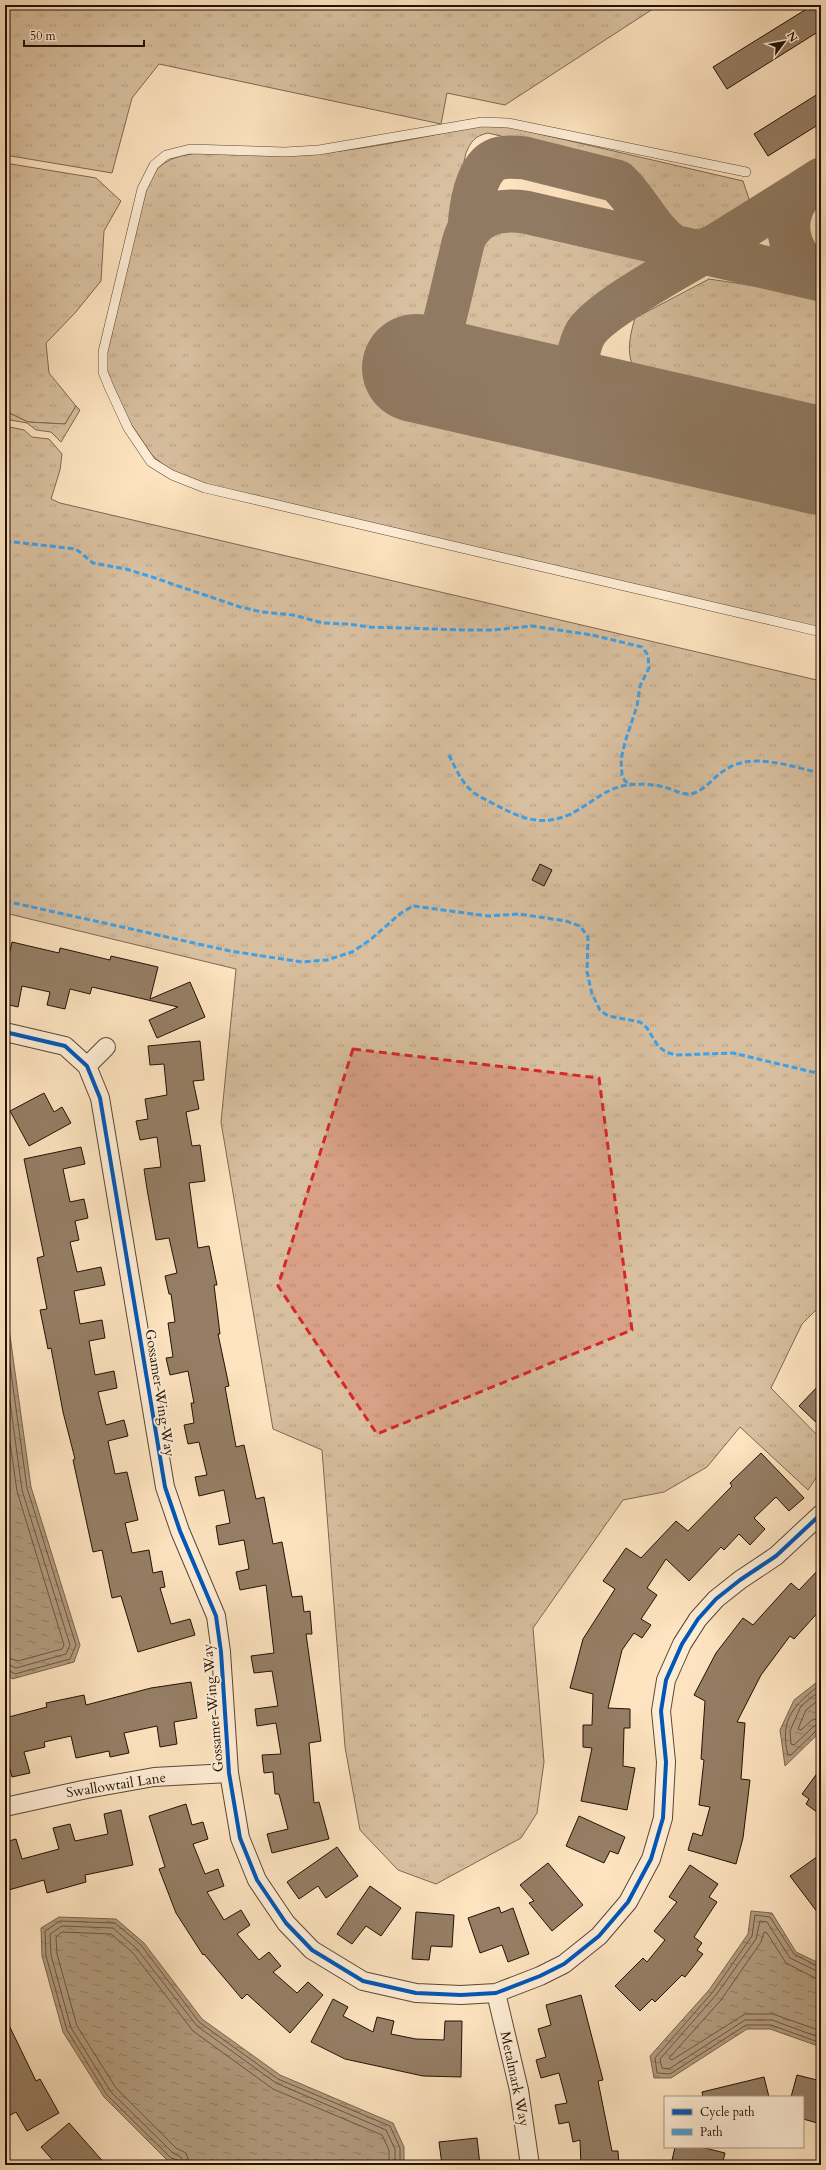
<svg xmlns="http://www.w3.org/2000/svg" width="826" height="2170" viewBox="0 0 826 2170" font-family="Cardo,serif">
<defs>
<pattern id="grass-tufts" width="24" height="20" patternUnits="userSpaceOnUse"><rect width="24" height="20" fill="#d8bf9f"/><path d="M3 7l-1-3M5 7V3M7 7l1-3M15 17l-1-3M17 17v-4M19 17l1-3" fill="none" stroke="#b9a387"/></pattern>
<pattern id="forest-crowns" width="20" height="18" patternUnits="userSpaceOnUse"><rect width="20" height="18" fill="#d8bf9f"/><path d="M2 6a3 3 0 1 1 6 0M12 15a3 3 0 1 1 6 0" fill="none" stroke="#b9a387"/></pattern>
<pattern id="water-ripples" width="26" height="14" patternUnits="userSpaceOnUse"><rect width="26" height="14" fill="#b39c7f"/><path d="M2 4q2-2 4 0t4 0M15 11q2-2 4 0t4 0" fill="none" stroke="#917e66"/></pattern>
</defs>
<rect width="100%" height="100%" fill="#fde3bf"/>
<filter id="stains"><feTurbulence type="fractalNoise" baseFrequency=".005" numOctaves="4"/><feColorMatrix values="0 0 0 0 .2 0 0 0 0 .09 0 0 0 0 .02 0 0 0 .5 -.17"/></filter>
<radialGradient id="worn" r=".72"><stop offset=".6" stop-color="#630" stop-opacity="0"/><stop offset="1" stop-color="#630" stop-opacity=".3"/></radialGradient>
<path fill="url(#grass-tufts)" stroke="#7e6852" d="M 5,5 L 659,5 L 505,105 L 447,93 L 441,124 L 159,64 L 132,98 L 112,173 L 5,155 Z
M 479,126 L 510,127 L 743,181 L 750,202 C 712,224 685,252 655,202 C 648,190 641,176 631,167 L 488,133 C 475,136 471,141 466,153 L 423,339 L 415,337 L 403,390 L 821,487 L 821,628 L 212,486 L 173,473 L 152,455 L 131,424 L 108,375 L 106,351 L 147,186 C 154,169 163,161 181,156 C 216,147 255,157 290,155 C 354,153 416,138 479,126 Z
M 5,163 L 96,178 L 121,201 L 104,231 L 101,281 L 75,313 L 46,343 L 49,373 L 76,406 L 65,424 L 28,422 L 5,411 Z
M 508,228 L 535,230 L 654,259 L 654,263 C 626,280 573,304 564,338 C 561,349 561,360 563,372 L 469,348 L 463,340 L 460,324 L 481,249 L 491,237 Z
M 709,279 L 821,296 L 821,432 L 666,397 C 629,375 623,358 635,318 Z
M 5,426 L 24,430 L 32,437 L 49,439 L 62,454 L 60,470 L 51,499 L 60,503 L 821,681 L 821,1305 L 802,1324 L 771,1388 L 821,1439 L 821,1470 L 808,1490 L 740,1427 L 707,1467 L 664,1492 L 623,1500 L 533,1628 L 544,1762 L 537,1813 L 521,1838 L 436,1884 L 398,1870 L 360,1830 L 345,1747 L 322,1450 L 273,1429 L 221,1122 L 236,969 L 5,913 Z"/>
<path fill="url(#forest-crowns)" stroke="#7e6852" d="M 76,406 L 80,410 L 61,442 L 51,432 L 36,430 L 27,423 L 5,419 L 5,411 L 28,422 L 65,424 Z"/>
<path fill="url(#water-ripples)" stroke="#7a644e" d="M 5,1300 L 31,1487 L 80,1645 L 74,1662 L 12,1679 L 5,1670 Z
M 821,1679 L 821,1731 L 785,1766 L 780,1730 L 794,1700 Z
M 751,1911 L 772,1913 L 796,1952 L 821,1964 L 821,2047 L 770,2029 L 747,2029 L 671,2078 L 654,2078 L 650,2056 L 709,1990 L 748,1934 Z
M 59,1917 L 116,1919 L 144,1943 L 202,2019 L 280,2075 L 393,2123 L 404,2147 L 404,2165 L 184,2165 L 169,2162 L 104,2097 L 63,2032 L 42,1956 L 41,1928 Z"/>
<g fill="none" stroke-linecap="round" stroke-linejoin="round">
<path stroke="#6c5642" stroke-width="1" d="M 5,1329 L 27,1488 L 76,1645 L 70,1659 L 15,1674 L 5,1668
M 5,1365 L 22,1490 L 70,1645 L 66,1654 L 16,1668 L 5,1663
M 5,1408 L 17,1491 L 64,1645 L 62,1649 L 18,1661 L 5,1657
M 821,1684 C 794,1705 779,1719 788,1755 L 791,1755 L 817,1730 L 821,1729
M 821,1690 L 801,1706 L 790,1731 L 791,1744 L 794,1745 L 814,1726 L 821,1724
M 821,1698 L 806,1710 L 798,1729 L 801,1730 L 812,1720 L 821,1718
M 821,1968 L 794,1954 L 770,1917 L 755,1915 L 752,1936 L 712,1993 L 655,2058 L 657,2073 L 670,2074 L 746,2025 L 771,2025 L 821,2043
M 821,1973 L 790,1958 L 767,1922 L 760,1921 L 756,1939 L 716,1995 L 660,2059 L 662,2068 L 669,2069 L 745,2020 L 772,2020 L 821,2038
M 821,1979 L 813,1977 L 786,1963 L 767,1933 L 764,1932 L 761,1942 L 721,2000 L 669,2058 L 672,2060 L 745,2014 L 773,2014 L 821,2031
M 179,2165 L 178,2160 L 171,2158 L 107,2095 L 67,2030 L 46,1956 L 45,1931 L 60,1921 L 115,1923 L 141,1945 L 199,2022 L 278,2079 L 390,2126 L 400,2148 L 400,2165
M 184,2165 L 181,2157 L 173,2153 L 111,2092 L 71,2028 L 51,1955 L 50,1934 L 62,1926 L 113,1928 L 137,1949 L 197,2026 L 276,2083 L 386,2130 L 395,2149 L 395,2165
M 190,2165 L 186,2153 L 176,2148 L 116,2088 L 77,2026 L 57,1954 L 56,1937 L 62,1932 L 111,1934 L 133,1953 L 193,2031 L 273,2089 L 382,2135 L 389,2150 L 389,2165"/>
<path stroke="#907a62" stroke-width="43" d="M 813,184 C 808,189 801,193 797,199 C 778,229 794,262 821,278
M 469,229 C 470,210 475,167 497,159 C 506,156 515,157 525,158 L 617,181 C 639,201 648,228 673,246
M 458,377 C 445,368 439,361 439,344 C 445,317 452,291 458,264 C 461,254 463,237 469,229 C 483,212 505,209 525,212 L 821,280
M 604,411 C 583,388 570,367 584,336 C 594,313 678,268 703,253 C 742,229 782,204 821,179"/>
<path stroke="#907a62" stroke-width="108" d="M 416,368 L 821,461"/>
</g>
<path fill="#957e65" stroke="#241104" d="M 813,5 L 821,5 L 821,30 L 727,89 L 713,67 Z
M 821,92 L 821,123 L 768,156 L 754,134 Z
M 540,864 L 552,870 L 544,886 L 532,880 Z
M 12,942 L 59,953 L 60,948 L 110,960 L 111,956 L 158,967 L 150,999 L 190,982 L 205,1017 L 157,1038 L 149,1020 L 178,1007 L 92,987 L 90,994 L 70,989 L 65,1009 L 47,1005 L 50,992 L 22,986 L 18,1007 L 5,1004 L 5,974 Z
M 200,1041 L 204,1080 L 193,1081 L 199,1109 L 186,1112 L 192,1146 L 200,1145 L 205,1181 L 189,1183 L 198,1248 L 209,1246 L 217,1285 L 214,1285 L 220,1334 L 218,1334 L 229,1386 L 225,1387 L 236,1447 L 244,1445 L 256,1499 L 264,1497 L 273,1544 L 282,1542 L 292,1597 L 302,1596 L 304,1612 L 310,1611 L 312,1634 L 306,1634 L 321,1741 L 309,1743 L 314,1803 L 319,1802 L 329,1839 L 272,1853 L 267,1834 L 288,1829 L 279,1794 L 275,1794 L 273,1772 L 264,1773 L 262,1755 L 281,1754 L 276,1723 L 257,1726 L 255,1709 L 278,1706 L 272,1671 L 254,1673 L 251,1656 L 274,1653 L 266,1585 L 240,1590 L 236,1572 L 249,1569 L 244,1540 L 219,1545 L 216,1526 L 230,1523 L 224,1490 L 199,1496 L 195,1477 L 207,1475 L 199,1442 L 188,1444 L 184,1425 L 194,1423 L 191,1403 L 194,1403 L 188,1371 L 170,1375 L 166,1358 L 173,1357 L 168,1323 L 175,1322 L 171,1294 L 169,1294 L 165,1276 L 177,1273 L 169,1238 L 156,1240 L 147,1189 L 144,1169 L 161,1167 L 157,1137 L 140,1140 L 136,1121 L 148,1119 L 145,1099 L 167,1095 L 164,1064 L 150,1065 L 148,1046 Z
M 44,1093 L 54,1112 L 62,1107 L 71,1123 L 29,1146 L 10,1111 Z
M 81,1147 L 85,1164 L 63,1169 L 70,1202 L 84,1199 L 88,1218 L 75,1221 L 79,1240 L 70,1242 L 77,1272 L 101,1267 L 105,1285 L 74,1291 L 80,1324 L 102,1320 L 105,1338 L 89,1341 L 95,1375 L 114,1371 L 117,1388 L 98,1392 L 106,1425 L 124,1420 L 128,1436 L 108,1441 L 115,1474 L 127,1472 L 138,1520 L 125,1523 L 132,1553 L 149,1550 L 153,1573 L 162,1571 L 165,1587 L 160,1588 L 171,1624 L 190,1619 L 195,1635 L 138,1652 L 121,1596 L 112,1598 L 102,1550 L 93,1552 L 73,1460 L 75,1459 L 63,1412 L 51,1348 L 48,1349 L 40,1310 L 47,1309 L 37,1258 L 44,1256 L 24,1159 Z
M 821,1383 L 821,1427 L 799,1406 Z
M 761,1453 L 804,1498 L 789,1511 L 776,1497 L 754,1518 L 765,1529 L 750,1545 L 739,1534 L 724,1550 L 721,1547 L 689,1581 L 666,1559 L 647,1588 L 657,1595 L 641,1619 L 651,1625 L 642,1638 L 634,1633 L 622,1650 L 608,1708 L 630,1709 L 630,1728 L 624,1728 L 623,1766 L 635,1768 L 627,1810 L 581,1801 L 592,1748 L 583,1747 L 583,1725 L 592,1725 L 593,1694 L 570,1688 L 583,1639 L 615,1589 L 603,1581 L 626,1548 L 641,1558 L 676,1521 L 688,1531 L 732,1486 L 730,1483 Z
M 821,1567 L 821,1609 L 794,1639 L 790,1636 L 761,1675 L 737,1722 L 745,1723 L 741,1779 L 750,1780 L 743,1838 L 736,1864 L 688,1850 L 693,1833 L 702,1836 L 710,1807 L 699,1805 L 704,1760 L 701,1759 L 705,1701 L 694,1695 L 716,1653 L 743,1618 L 753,1625 L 791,1583 L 799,1590 Z
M 191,1682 L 197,1718 L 174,1722 L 177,1744 L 160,1747 L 157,1726 L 124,1733 L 129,1753 L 110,1757 L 109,1751 L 76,1758 L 71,1736 L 44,1742 L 45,1747 L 24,1752 L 30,1773 L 12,1777 L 5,1751 L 5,1718 L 47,1707 L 46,1703 L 84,1695 L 86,1705 L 151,1688 Z
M 821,1768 L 821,1815 L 806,1804 L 809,1799 L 802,1794 Z
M 186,1804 L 192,1825 L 203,1822 L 208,1839 L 193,1844 L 205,1874 L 218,1869 L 224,1886 L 207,1892 L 224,1920 L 241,1910 L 250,1925 L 237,1934 L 259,1960 L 269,1952 L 281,1966 L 273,1972 L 297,1993 L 308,1982 L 323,1995 L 290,2033 L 247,1994 L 242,1999 L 204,1954 L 203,1955 L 176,1913 L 159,1869 L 165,1867 L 149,1816 Z
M 121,1810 L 133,1865 L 85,1875 L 86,1882 L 47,1893 L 44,1880 L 5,1891 L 5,1842 L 16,1839 L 22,1859 L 59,1849 L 53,1828 L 70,1824 L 75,1841 L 108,1834 L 104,1814 Z
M 579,1816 L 625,1837 L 618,1854 L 610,1851 L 604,1863 L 566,1846 Z
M 337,1847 L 358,1876 L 326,1898 L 318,1886 L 299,1899 L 287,1882 Z
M 821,1854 L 821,1917 L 790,1876 Z
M 548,1863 L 583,1905 L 552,1931 L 529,1903 L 534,1901 L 520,1885 Z
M 690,1865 L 718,1884 L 709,1897 L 717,1902 L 694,1937 L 702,1943 L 697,1950 L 703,1954 L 685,1977 L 682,1975 L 655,2002 L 652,1999 L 640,2011 L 615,1986 L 643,1958 L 647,1962 L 665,1940 L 654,1931 L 677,1902 L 669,1897 Z
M 370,1886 L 401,1908 L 381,1936 L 366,1926 L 352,1944 L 337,1934 Z
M 499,1907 L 501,1913 L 513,1908 L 529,1954 L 508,1962 L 502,1945 L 480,1953 L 468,1918 Z
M 416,1912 L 454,1915 L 452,1947 L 431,1946 L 429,1960 L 412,1959 Z
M 581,1995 L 603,2080 L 598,2081 L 612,2151 L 618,2151 L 619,2165 L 581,2165 L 580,2140 L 573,2142 L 569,2122 L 559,2124 L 555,2105 L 567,2103 L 559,2073 L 541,2078 L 536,2060 L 546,2057 L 538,2029 L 551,2025 L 546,2005 Z
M 333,1999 L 348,2007 L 343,2016 L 373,2032 L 377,2017 L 394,2021 L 391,2034 L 416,2039 L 444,2040 L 445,2021 L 462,2021 L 461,2077 L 423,2076 L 345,2059 L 311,2042 Z
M 5,2017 L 36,2081 L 40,2079 L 59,2113 L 27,2131 L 16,2112 L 5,2118 Z
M 797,2075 L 821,2081 L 821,2124 L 803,2119 L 803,2097 L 791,2097 Z
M 764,2077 L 769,2097 L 703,2097 L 702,2092 Z
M 69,2123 L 106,2165 L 57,2165 L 41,2147 Z
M 477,2138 L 480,2165 L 442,2165 L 439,2142 Z
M 675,2147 L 701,2147 L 725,2153 L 722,2165 L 671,2165 Z"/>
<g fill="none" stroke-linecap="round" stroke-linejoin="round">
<g stroke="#5a4633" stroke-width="10">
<path id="lane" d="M 746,172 L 508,123 L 482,122 L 319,150 L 285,152 L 190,149 L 166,155 L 154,165 L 142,189 L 103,352 L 103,372 L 109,387 L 128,428 L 151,462 L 172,475 L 205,488 L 821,632"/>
</g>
<g stroke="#5a4633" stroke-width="20">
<path id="street" d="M 5,1032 L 65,1046 L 87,1066 L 100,1098 L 165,1487 L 180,1531 L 216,1616 L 221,1652 L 229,1773 L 240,1838 L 257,1880 L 286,1923 L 312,1950 L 363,1981 L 416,1993 L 461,1995 L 496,1993 L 540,1976 L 564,1964 L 599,1936 L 628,1902 L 651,1859 L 663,1818 L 666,1762 L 661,1711 L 666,1680 L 682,1644 L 698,1619 L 716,1599 L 740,1580 L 776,1556 L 821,1514
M 87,1066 L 106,1047
M 5,1807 L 87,1789 L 154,1777 L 229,1773
M 496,1993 L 519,2090 L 530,2165"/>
</g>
<use href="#lane" stroke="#feedd5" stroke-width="9"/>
<use href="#street" stroke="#feedd5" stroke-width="18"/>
<path stroke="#3ea1e9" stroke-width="3" stroke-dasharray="6 3" stroke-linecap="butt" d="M 5,541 L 76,549 L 93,563 L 126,569 L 152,577 L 240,607 L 262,612 L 293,615 L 323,623 L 347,624 L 370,627 L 466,630 L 493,630 L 532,626 L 592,635 L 642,647 L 648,655 L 649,668 L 640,686 L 637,706 L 625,742 L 621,760 L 622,775 L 625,781 L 633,785
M 449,755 C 454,765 459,777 467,786 C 473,794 483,798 492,803 C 517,816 537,827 566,816 C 586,808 601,791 622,786 C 634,783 651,784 664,787 C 672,789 682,795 690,794 C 703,792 712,779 722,772 C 751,750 790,767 821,773
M 5,901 L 230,951 L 302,962 L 327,960 L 352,952 L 370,940 L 401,913 L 413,906 L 488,916 L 519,914 L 566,921 L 580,926 L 588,937 L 587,972 L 592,994 L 600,1010 L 608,1016 L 640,1022 L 647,1028 L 658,1046 L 666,1052 L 676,1055 L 733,1053 L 821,1074"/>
<g stroke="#feedd5" stroke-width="6">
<path id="cycleway" d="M 5,1032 L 65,1046 L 87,1066 L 100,1098 L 165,1487 L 180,1531 L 216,1616 L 221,1652 L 229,1773 L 240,1838 L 257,1880 L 286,1923 L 312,1950 L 363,1981 L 416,1993 L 461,1995 L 496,1993 L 540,1976 L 564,1964 L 599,1936 L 628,1902 L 651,1859 L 663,1818 L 666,1762 L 661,1711 L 666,1680 L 682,1644 L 698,1619 L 716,1599 L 740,1580 L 776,1556 L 821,1514"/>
</g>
<use href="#cycleway" stroke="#0057b8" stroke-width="4"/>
</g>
<path fill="#d62828" fill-opacity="0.2" stroke="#d62828" stroke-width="3" stroke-dasharray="8 5" stroke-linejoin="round" d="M 353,1049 L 599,1078 L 632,1330 L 377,1434 L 278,1286 Z"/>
<g text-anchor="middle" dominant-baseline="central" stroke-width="4" stroke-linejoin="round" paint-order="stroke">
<g font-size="14" fill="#241104" stroke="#feedd5">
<text transform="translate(160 1393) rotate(81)">Gossamer Wing Way</text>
<text transform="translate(213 1708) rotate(-95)">Gossamer Wing Way</text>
<text transform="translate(116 1785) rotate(-9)">Swallowtail Lane</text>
<text transform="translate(515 2079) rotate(78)">Metalmark Way</text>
</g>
</g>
<rect width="826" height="2170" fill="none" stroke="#fde3bf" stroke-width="20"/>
<rect x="6" y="6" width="814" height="2158" fill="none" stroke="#241104" stroke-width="2"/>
<rect x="10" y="10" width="806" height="2150" fill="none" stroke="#241104"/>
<rect x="664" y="2096" width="140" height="52" fill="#feedd5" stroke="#a79581"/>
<rect x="672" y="2109" width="20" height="6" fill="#0057b8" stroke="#a79581"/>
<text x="700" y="2116" font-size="12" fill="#241104">Cycle path</text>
<rect x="672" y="2129" width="20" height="6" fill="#3ea1e9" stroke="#a79581"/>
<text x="700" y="2136" font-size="12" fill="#241104">Path</text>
<g transform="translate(784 42) rotate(58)" stroke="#feedd5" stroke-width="3" paint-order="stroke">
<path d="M0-3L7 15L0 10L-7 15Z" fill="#241104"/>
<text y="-6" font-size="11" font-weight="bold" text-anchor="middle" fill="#241104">N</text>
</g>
<path d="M24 40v6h120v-6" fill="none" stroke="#241104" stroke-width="2"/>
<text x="30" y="40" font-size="12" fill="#241104" stroke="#feedd5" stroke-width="3" paint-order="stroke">50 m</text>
<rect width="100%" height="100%" filter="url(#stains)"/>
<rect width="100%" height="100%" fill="url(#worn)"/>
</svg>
